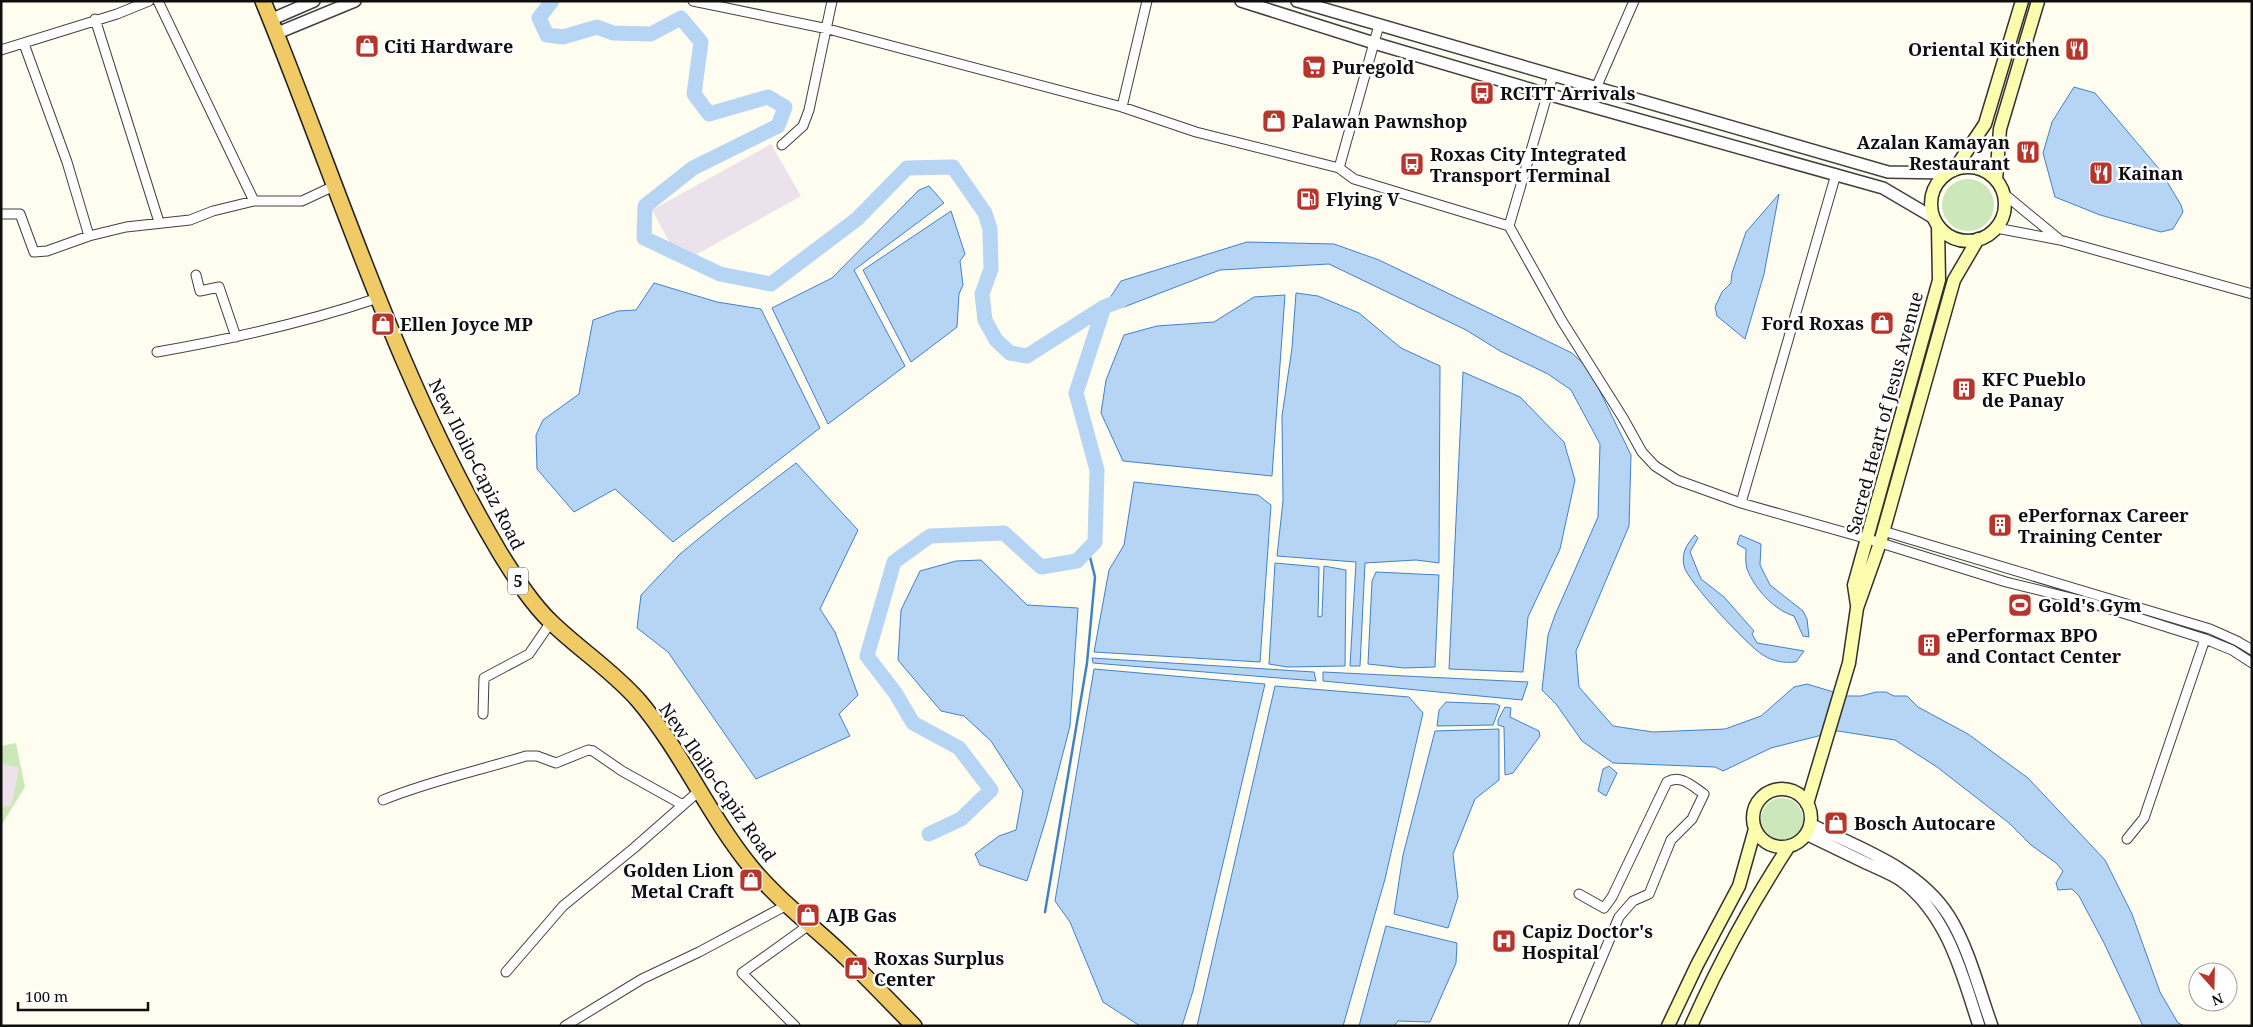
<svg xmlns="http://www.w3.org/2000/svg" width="2253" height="1027" viewBox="0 0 2253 1027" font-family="'Noto Serif',serif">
<rect width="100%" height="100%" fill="#fefdef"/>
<path fill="#ece2ec" d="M 771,144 L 801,196 L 694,256 L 671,245 L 652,210 Z
M 1,764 L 19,768 L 11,806 L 1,805 Z"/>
<path fill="#cce7ba" d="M1942 205a26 26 0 1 1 52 0a26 26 0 1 1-52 0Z
M 16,743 L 25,787 L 1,826 L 1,805 L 11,806 L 19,768 L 1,764 L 1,746 Z
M1761 819a21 21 0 1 1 42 0a21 21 0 1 1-42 0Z"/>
<path fill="#b6d5f4" stroke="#4081c8" d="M 2074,87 L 2095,93 L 2160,170 L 2181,205 L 2183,212 L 2173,229 L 2161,232 L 2100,215 L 2055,197 L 2043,153 L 2052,122 Z
M 929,186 L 944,203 L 854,270 L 905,366 L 828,424 L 772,308 L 832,278 L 919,190 Z
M 1779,194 L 1764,274 L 1745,339 L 1717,316 L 1715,307 L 1722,292 L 1731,283 L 1732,273 L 1746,232 Z
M 951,211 L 965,254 L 960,261 L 963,285 L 959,294 L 957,327 L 911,362 L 863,270 Z
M 1247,242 L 1334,244 L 1379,260 L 1572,353 L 1589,369 L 1631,455 L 1629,526 L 1576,651 L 1579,687 L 1613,726 L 1653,732 L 1725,729 L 1761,716 L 1794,687 L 1807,684 L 1847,696 L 1861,696 L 1876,692 L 1886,692 L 1894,696 L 1907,696 L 1918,707 L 1968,734 L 2028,778 L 2105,860 L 2132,914 L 2160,992 L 2178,1023 L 2185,1026 L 2143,1026 L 2104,943 L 2079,896 L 2072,889 L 2058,890 L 2056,883 L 2063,871 L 2056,863 L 2031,845 L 2009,823 L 1937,767 L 1895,740 L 1838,731 L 1771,748 L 1723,771 L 1715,767 L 1613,763 L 1582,741 L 1556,704 L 1542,690 L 1548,635 L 1555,615 L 1598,517 L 1600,444 L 1571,390 L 1548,374 L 1500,351 L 1466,330 L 1329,264 L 1220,270 L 1124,307 L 1104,307 L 1121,281 Z
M 654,283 L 717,302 L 761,309 L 820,428 L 673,542 L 615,489 L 574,512 L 537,469 L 536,435 L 543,420 L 579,394 L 593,320 L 618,311 L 636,310 Z
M 1296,293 L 1318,296 L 1359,313 L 1401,348 L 1440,366 L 1439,563 L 1416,560 L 1365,563 L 1360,666 L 1350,666 L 1356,562 L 1277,556 L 1283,501 L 1282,416 L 1292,348 Z
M 1285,295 L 1272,476 L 1123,461 L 1101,413 L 1106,380 L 1124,335 L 1157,326 L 1214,322 L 1254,297 Z
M 1463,372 L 1520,397 L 1564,442 L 1575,480 L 1560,549 L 1528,617 L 1523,672 L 1449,669 Z
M 796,463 L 858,530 L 820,609 L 835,632 L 858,695 L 839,714 L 850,736 L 756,779 L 668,652 L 637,628 L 641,595 L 680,554 L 725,517 Z
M 1134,482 L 1258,495 L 1271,505 L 1260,662 L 1094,652 L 1109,570 L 1124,545 Z
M 1695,535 L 1698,538 L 1690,552 L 1701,579 L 1724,597 L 1754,631 L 1752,634 L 1757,643 L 1804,651 L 1796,662 C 1784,663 1774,662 1763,655 C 1749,647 1686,580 1684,566 C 1681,553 1687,544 1695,535 Z
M 1740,535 L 1761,544 L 1760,565 L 1770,585 L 1803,611 L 1807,619 L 1809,637 L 1803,636 L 1794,616 C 1774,610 1755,589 1747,569 C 1745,563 1746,555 1746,549 L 1737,544 Z
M 981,560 L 1027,605 L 1078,608 L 1070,726 L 1046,819 L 1027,881 L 980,865 L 975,854 L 999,836 L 1016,830 L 1023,791 L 991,741 L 964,716 L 941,711 L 898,660 L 901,610 L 920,571 L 956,561 Z
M 1275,563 L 1319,567 L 1318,617 L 1322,616 L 1324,566 L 1346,570 L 1345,666 L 1287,667 L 1269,664 Z
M 1376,572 L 1439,575 L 1435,667 L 1404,668 L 1368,664 L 1372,581 Z
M 1092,658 L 1314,672 L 1316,681 L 1093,663 Z
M 1094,669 L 1265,684 L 1193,991 L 1182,1026 L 1140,1026 L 1103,1002 L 1070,922 L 1055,901 Z
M 1323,672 L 1528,682 L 1522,700 L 1323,681 Z
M 1275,686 L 1409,697 L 1423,713 L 1385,879 L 1343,1026 L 1197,1026 Z
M 1446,702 L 1496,704 L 1500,706 L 1493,725 L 1437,726 L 1439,710 Z
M 1505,707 L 1511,708 L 1510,717 L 1539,731 L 1540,736 L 1513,773 L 1505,775 L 1504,727 L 1498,725 L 1498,720 Z
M 1499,729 L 1499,780 L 1475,799 L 1453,854 L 1458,897 L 1448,928 L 1394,914 L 1403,855 L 1435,731 Z
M 1609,766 L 1617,773 L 1606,796 L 1598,791 L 1603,769 Z
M 1386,926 L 1457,943 L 1456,963 L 1430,1022 L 1398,1021 L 1394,1026 L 1359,1026 Z"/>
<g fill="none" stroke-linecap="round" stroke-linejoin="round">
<path stroke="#4081c8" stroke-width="2.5" d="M 1045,912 L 1087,663 L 1095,577 L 1088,549"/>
<path stroke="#b6d5f4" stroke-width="15" d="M 552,1 L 539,18 L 547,35 L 563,37 L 597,27 L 613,33 L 651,34 L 681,18 L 701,42 L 694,94 L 709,114 L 768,97 L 785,107 L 778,126 L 693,168 L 645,206 L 644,238 L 720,274 L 771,284 L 857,219 L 907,168 L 953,167 L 985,213 L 990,229 L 991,269 L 982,294 L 985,320 L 996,340 L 1010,353 L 1027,356 L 1104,307 L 1122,300
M 929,834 L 961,819 L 991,790 L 959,748 L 913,723 L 896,694 L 867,656 L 894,562 L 930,536 L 1004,533 L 1041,567 L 1077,561 L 1095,542 L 1097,470 L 1076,393 L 1104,307"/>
<g stroke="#414141" stroke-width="11">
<path id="minor" d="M 158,1 L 254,201
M 693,1 L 828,29 L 1122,107 L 1196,132 L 1339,168 L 1354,179 L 1509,226
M 95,19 L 159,222
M 24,44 L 67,162 L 89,236
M 1,50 L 117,14 L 149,1
M 1553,75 L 1509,226 L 1562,321 L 1623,418 L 1642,452 L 1655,466 L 1677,480 L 1741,503 L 1868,539 L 2006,582 L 2091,603 L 2205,639 L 2232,650 L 2252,663
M 1596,88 L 1634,1
M 1122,107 L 1147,1
M 782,145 L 803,126 L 809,110 L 832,1
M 1339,168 L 1379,25
M 2003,193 L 2060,240
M 1,214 L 20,214 L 34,252 L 47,251 L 89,236 L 126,227 L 190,220 L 213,211 L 254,201 L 302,201 L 334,186
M 1996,228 L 2060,240 L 2252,294
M 196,275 L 200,291 L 219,287 L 236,337
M 157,352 C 232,339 307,322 378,298
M 1741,503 L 1836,174
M 1883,531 L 2210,629 L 2237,641 L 2252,650
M 483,714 L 484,678 L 529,654 L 551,622
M 383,800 C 429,781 478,771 526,756 L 537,756 L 556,763 L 588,750 L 593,751 L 622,771 L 683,805
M 2127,839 L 2144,818 L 2205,639
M 506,972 L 563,906 L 634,848 L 699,791
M 565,1026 L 642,979 L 699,952 L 787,905
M 795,1026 L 742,973 L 809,925
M 1573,1026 L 1619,917 L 1633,901 L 1649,894 L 1671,840 L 1692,819 L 1704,794 C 1692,786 1681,774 1667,782 L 1612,897 L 1604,908 L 1579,894"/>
</g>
<g stroke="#414141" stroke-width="14">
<path id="tertiary" d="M 1241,1 L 1374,43 L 1547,94 L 1883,188 L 1934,218
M 1297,1 L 1888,172 L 1948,173
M 270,20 L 314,1
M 275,34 L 355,1
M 1810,824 C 1859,848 1919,868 1949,916 C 1969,948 1979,990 1992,1026
M 1806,834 C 1827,844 1847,854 1868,864 C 1879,869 1892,874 1902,881 C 1948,916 1962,974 1979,1026"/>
</g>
<g stroke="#303030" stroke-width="15">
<path id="secondary" d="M1931 204a37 37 0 1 1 74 0a37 37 0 1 1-74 0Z
M 1954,170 L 1985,124 L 2022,1
M 1996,180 L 2000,129 L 2038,1
M 1857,605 L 1854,585 L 1939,280 L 1938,226
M1753 818a29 29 0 1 1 58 0a29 29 0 1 1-58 0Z
M 1807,804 L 1849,663 L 1857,608 L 1880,543 L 1954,280 L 1978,239
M 1668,1026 L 1697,965 L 1739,886 L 1755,829
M 1691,1026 C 1719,963 1751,904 1789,846"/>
</g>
<g stroke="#1f1f1f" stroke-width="18">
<path id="trunk" d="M 263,1 C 339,186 397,380 500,553 C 515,577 531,603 552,623 C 580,650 614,672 639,701 C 682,752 708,814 750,866 C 776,898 809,923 839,951 C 865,975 889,1001 914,1026"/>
</g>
<use href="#minor" stroke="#fff" stroke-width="9"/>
<use href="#tertiary" stroke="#fff" stroke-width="11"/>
<use href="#secondary" stroke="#fbfcad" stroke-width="12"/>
<use href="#trunk" stroke="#f0ca64" stroke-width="15"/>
</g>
<defs>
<g id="shop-square" transform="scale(1.25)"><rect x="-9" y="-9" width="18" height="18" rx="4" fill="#b8352b" stroke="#fff"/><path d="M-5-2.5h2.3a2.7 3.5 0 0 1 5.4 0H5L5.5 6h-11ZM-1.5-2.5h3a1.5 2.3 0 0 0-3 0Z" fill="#fff"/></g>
<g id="restaurant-square" transform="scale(1.25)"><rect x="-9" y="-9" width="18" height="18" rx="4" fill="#b8352b" stroke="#fff"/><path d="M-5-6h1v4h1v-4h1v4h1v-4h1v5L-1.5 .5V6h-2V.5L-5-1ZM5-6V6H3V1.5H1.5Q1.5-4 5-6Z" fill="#fff"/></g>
<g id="supermarket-square" transform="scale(1.25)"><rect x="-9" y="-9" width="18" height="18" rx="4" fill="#b8352b" stroke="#fff"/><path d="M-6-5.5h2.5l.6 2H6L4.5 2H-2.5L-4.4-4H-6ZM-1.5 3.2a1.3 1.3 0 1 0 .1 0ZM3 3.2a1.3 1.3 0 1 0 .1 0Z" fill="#fff"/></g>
<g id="bus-square" transform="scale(1.25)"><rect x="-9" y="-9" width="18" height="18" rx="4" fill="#b8352b" stroke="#fff"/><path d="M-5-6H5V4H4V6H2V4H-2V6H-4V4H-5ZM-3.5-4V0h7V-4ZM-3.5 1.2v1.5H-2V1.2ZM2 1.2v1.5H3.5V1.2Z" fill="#fff"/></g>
<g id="fuel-square" transform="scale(1.25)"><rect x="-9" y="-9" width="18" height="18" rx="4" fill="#b8352b" stroke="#fff"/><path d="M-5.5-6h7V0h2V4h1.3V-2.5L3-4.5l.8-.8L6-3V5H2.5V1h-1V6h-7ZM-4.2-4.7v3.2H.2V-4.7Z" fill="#fff"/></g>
<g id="building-square" transform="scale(1.25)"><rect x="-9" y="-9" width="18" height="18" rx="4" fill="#b8352b" stroke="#fff"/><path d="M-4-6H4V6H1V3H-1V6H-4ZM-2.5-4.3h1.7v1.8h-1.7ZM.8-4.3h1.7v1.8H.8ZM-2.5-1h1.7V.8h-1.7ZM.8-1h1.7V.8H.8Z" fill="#fff"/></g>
<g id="stadium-square" transform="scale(1.25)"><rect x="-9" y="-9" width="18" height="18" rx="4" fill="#b8352b" stroke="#fff"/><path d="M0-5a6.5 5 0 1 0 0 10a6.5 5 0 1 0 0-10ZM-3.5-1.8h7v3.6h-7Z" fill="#fff"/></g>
<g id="hospital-square" transform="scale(1.25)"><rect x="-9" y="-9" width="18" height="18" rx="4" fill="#b8352b" stroke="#fff"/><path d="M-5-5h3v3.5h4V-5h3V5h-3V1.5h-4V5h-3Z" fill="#fff"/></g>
</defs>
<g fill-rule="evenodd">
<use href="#shop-square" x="367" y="46"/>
<use href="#restaurant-square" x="2077" y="49"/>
<use href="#supermarket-square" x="1314" y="67"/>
<use href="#bus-square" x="1482" y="93"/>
<use href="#shop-square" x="1274" y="121"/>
<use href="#restaurant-square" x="2028" y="152"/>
<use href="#bus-square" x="1412" y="164"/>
<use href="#restaurant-square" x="2101" y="173"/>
<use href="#fuel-square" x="1308" y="199"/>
<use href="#shop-square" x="1882" y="323"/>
<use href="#shop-square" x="383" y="324"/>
<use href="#building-square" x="1964" y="389"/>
<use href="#building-square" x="2000" y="525"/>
<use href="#stadium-square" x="2020" y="605"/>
<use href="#building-square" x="1929" y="645"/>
<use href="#shop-square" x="1836" y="823"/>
<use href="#shop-square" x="751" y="880"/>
<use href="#shop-square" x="808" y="915"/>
<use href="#hospital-square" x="1504" y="941"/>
<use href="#shop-square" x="856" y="968"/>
</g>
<g text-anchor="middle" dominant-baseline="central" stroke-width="5" stroke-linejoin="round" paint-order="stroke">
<rect fill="#fff" stroke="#565656" stroke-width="1" x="508" y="567.5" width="20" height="27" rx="4"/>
<g font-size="16" font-weight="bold" fill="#0e0e0e">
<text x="518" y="581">5</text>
</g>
<g font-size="18" font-weight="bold" fill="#0e0e0e" stroke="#fff" text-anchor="start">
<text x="384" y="46">Citi Hardware</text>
<text x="2060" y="49" text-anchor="end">Oriental Kitchen</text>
<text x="1332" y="67">Puregold</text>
<text x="1500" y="93">RCITT Arrivals</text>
<text x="1292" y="121">Palawan Pawnshop</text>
<text x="2010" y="142" text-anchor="end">Azalan Kamayan<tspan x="2010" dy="21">Restaurant</tspan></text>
<text x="1430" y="154">Roxas City Integrated<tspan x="1430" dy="21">Transport Terminal</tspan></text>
<text x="2118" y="173">Kainan</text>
<text x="1326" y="199">Flying V</text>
<text x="1864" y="323" text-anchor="end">Ford Roxas</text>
<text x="400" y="324">Ellen Joyce MP</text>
<text x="1982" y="379">KFC Pueblo<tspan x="1982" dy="21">de Panay</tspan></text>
<text x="2018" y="515">ePerfornax Career<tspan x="2018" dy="21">Training Center</tspan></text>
<text x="2038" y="605">Gold's Gym</text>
<text x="1946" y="635">ePerformax BPO<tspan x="1946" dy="21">and Contact Center</tspan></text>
<text x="1854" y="823">Bosch Autocare</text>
<text x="734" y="870" text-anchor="end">Golden Lion<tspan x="734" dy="21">Metal Craft</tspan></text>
<text x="826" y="915">AJB Gas</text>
<text x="1522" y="931">Capiz Doctor's<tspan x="1522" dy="21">Hospital</tspan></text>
<text x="874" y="958">Roxas Surplus<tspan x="874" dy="21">Center</tspan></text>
</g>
<g font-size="18" fill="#0e0e0e" stroke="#fff">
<text transform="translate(1884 413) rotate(-75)">Sacred Heart of Jesus Avenue</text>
<text transform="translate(477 464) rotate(63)">New Iloilo-Capiz Road</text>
<text transform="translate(718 782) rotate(55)">New Iloilo-Capiz Road</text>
</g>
</g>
<rect width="2253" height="1027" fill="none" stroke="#0e0e0e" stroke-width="5"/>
<g transform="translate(2213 987) rotate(160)"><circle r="24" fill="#ffffff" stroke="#9f9f9f"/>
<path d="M0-4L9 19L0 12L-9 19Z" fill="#b8352b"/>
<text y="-8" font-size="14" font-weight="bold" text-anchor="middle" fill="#0e0e0e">N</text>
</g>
<path d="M18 1002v8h130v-8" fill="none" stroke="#0e0e0e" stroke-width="2.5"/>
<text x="25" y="1002" font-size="15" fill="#0e0e0e" stroke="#ffffff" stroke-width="4" paint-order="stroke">100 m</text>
</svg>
